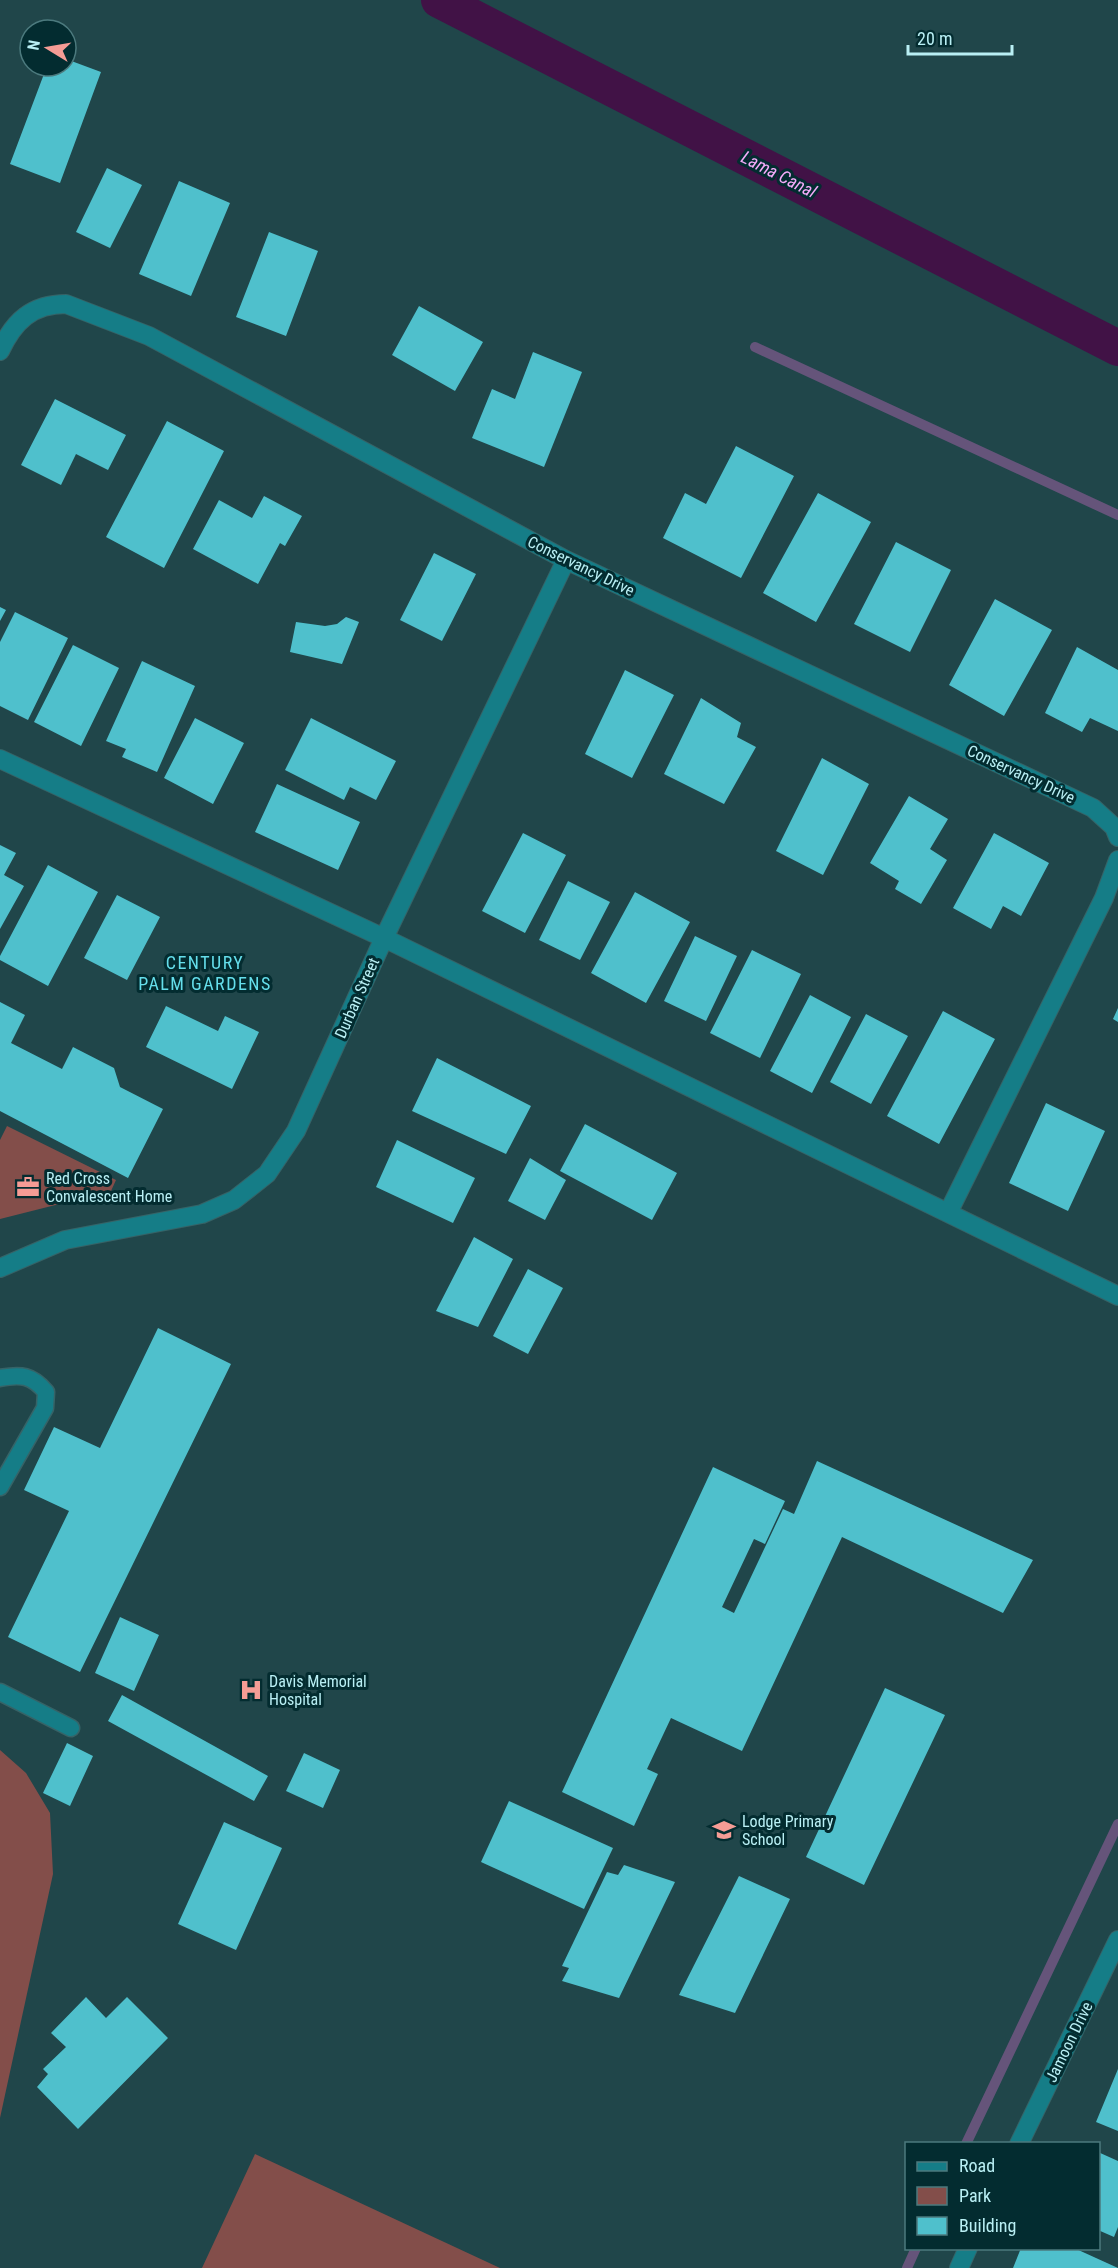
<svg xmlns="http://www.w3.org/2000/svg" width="1118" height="2268" viewBox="0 0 1118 2268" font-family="'Roboto Condensed',sans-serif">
<rect width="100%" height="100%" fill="#20464a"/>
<path fill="#834e4a" d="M 7,1126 L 116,1180 L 111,1191 L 0,1219 L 0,1140 Z
M 0,1750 L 26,1773 L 50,1813 L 53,1874 L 0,2118 Z
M 255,2154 L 500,2268 L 202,2268 Z"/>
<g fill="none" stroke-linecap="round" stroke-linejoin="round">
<path stroke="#65547a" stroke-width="10" d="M 755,347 L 1118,515
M 966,2144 L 1118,1824
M 907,2268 L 916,2248"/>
<path stroke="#411246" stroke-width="36" d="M 439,0 L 1118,348"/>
</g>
<path fill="#4fc0cc" d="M 66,59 L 101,72 L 60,183 L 10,164 L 47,66 L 66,66 Z
M 107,168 L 142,185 L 110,248 L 76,232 Z
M 179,181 L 230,203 L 191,296 L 139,274 Z
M 269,232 L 318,251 L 286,336 L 236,317 Z
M 419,306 L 483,342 L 455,391 L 392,355 Z
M 533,352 L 582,372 L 544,467 L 472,438 L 492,389 L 515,399 Z
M 55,399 L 126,435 L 108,470 L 76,454 L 61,485 L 21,465 Z
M 167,421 L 224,451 L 164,568 L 106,537 Z
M 736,446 L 794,476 L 741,578 L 663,538 L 685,493 L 706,504 Z
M 818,493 L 871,522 L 816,622 L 763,593 Z
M 264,496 L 302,516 L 285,546 L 280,543 L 258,584 L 193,549 L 219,500 L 252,518 Z
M 896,542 L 951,570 L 910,652 L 854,624 Z
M 434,553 L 476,574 L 442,641 L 400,620 Z
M 995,599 L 1052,630 L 1004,716 L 949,685 Z
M 0,607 L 6,610 L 0,621 Z
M 15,612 L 68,638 L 28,720 L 0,706 L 0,642 Z
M 346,617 L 359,622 L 342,664 L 290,652 L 296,622 L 325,626 L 337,624 Z
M 73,645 L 119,668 L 81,746 L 34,722 Z
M 1077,647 L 1118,670 L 1118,731 L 1090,718 L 1082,732 L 1045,713 Z
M 142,661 L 195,686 L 157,772 L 122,757 L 126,749 L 106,741 Z
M 625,670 L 674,695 L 632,778 L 585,754 Z
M 701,698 L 741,723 L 737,737 L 756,747 L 724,804 L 664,774 Z
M 195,718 L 244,743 L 213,804 L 164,778 Z
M 311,718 L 396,761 L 376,800 L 350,787 L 344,800 L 285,770 Z
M 822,758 L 869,784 L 823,875 L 776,851 Z
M 277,784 L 360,822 L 338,870 L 255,832 Z
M 909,796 L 948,819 L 930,849 L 947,860 L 921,904 L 895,889 L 899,881 L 870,863 Z
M 523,833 L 566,855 L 525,933 L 482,911 Z
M 994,833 L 1049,863 L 1021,916 L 1003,906 L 991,929 L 953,908 Z
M 0,845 L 16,853 L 4,875 L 24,886 L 0,929 Z
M 48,865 L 98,892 L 48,986 L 0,960 L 0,956 Z
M 568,881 L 610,902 L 580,960 L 539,940 Z
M 635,892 L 690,922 L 646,1003 L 591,973 Z
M 117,895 L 160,917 L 127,980 L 84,958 Z
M 695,936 L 737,956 L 706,1021 L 664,1001 Z
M 752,950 L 801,974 L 760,1058 L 710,1033 Z
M 810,995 L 851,1017 L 812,1093 L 770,1071 Z
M 0,1002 L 25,1015 L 11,1043 L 62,1069 L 73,1047 L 114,1068 L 120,1087 L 163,1109 L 128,1178 L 0,1111 Z
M 166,1006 L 218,1031 L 225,1016 L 259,1032 L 232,1089 L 146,1047 Z
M 1118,1008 L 1118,1022 L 1113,1019 Z
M 943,1011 L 995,1039 L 939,1144 L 887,1116 Z
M 866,1014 L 908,1036 L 871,1104 L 830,1082 Z
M 437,1058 L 531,1106 L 506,1154 L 412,1111 Z
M 1046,1103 L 1105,1131 L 1068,1211 L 1009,1183 Z
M 585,1124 L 677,1173 L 652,1220 L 560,1171 Z
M 397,1140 L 475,1178 L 453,1223 L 376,1187 Z
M 530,1158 L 566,1180 L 545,1220 L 508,1201 Z
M 474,1237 L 513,1259 L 478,1327 L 436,1311 Z
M 528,1269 L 563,1288 L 528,1354 L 493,1336 Z
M 158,1328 L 231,1364 L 80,1672 L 8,1637 L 69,1511 L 24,1490 L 54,1427 L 100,1448 Z
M 817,1461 L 1033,1560 L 1003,1613 L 842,1537 L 742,1751 L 671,1718 L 647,1769 L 658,1774 L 634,1826 L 562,1792 L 713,1467 L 785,1501 L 765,1544 L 754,1539 L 722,1607 L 734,1613 L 783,1509 L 794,1514 Z
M 120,1617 L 159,1635 L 134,1691 L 95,1673 Z
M 885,1688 L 945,1715 L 864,1885 L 806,1857 Z
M 122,1695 L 268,1776 L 254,1801 L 108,1721 Z
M 67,1743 L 93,1756 L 70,1806 L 43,1793 Z
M 304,1753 L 340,1770 L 323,1808 L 286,1791 Z
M 509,1801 L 613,1848 L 584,1909 L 481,1862 Z
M 224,1822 L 282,1848 L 236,1950 L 178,1924 Z
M 624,1865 L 675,1882 L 619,1998 L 562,1981 L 569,1968 L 562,1966 L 607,1872 L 618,1875 Z
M 739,1876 L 790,1899 L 735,2013 L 679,1995 Z
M 86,1997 L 106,2018 L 127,1997 L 168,2038 L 78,2129 L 37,2087 L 48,2074 L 43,2069 L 66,2047 L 51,2033 Z
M 1118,2069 L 1118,2131 L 1096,2122 Z
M 1098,2152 L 1118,2161 L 1118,2227 L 1114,2237 L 1098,2230 Z
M 1021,2248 L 1074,2248 L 1118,2268 L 1013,2268 Z"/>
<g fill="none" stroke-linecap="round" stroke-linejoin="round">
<g stroke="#366367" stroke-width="19">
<path id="lane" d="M 0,1378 C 21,1374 32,1375 46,1392 L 45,1408 L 0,1487
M 0,1692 L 71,1728"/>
</g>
<g stroke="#366367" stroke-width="20">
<path id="street" d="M 0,351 C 14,321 32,304 66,304 L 149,336 L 566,560 L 1093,808 L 1114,827 L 1118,837
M 0,759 L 384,938 L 1118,1296
M 948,1213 L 1104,898 L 1118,860
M 0,1268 L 65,1240 L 202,1214 L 234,1200 L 267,1174 L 296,1131 L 384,938 L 566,560
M 1019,2144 L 1118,1940
M 959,2268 L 968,2248"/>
</g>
<use href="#lane" stroke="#157d87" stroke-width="16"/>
<use href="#street" stroke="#157d87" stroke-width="18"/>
</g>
<defs>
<g id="office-bare" transform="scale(1.8)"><path d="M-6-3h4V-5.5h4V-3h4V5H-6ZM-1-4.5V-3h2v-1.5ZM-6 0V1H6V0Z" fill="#f59c95" stroke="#032c30" stroke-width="2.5" paint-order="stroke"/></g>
<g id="hospital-bare" transform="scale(1.8)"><path d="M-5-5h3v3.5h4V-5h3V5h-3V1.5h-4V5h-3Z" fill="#f59c95" stroke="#032c30" stroke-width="2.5" paint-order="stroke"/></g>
<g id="school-bare" transform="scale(1.8)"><path d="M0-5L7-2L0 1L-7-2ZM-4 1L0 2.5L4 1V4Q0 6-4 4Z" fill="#f59c95" stroke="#032c30" stroke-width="2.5" paint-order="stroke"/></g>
</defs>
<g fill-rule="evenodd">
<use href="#office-bare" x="28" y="1187"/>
<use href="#hospital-bare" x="251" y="1690"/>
<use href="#school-bare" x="724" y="1830"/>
</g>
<g text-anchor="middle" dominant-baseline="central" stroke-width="6" stroke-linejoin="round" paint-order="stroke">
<g font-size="16" fill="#b9eff4" stroke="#032c30">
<text transform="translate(581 566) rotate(26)">Conservancy Drive</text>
<text transform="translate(1021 774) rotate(25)">Conservancy Drive</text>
<text transform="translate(357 998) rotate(-66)">Durban Street</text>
<text transform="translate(1069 2042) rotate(-64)">Jamoon Drive</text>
</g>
<g font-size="16" fill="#b9eff4" stroke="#032c30" text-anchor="start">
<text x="46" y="1178">Red Cross<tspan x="46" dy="18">Convalescent Home</tspan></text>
<text x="269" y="1681">Davis Memorial<tspan x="269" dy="18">Hospital</tspan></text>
<text x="742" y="1821">Lodge Primary<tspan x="742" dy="18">School</tspan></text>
</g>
<g font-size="18" font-style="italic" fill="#f5abfa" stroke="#032c30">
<text transform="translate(779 174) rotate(27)">Lama Canal</text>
</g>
<g font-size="18" letter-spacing="1.5" fill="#65deeb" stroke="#032c30">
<text x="205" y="962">CENTURY<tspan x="205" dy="21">PALM GARDENS</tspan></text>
</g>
</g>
<rect x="905" y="2142" width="195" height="108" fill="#032c30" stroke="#4c7a7e" stroke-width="1.5"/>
<rect x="917" y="2162" width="30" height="9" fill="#157d87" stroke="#4c7a7e" stroke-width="1.5"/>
<text x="959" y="2172" font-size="18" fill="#b9eff4">Road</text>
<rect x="917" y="2187" width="30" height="18" fill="#834e4a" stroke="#4c7a7e" stroke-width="1.5"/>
<text x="959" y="2202" font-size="18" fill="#b9eff4">Park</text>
<rect x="917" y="2217" width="30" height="18" fill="#4fc0cc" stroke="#4c7a7e" stroke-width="1.5"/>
<text x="959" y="2232" font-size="18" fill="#b9eff4">Building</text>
<g transform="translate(48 48) rotate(281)"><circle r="28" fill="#032c30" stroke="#4c7a7e" stroke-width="1.5"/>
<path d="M0-4.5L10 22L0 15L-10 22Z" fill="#f59c95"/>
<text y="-9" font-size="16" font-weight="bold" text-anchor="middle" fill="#b9eff4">N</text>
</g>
<path d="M908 45v9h104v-9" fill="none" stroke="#b9eff4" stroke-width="3"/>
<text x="917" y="45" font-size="18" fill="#b9eff4" stroke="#032c30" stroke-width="4.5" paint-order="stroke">20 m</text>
</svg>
